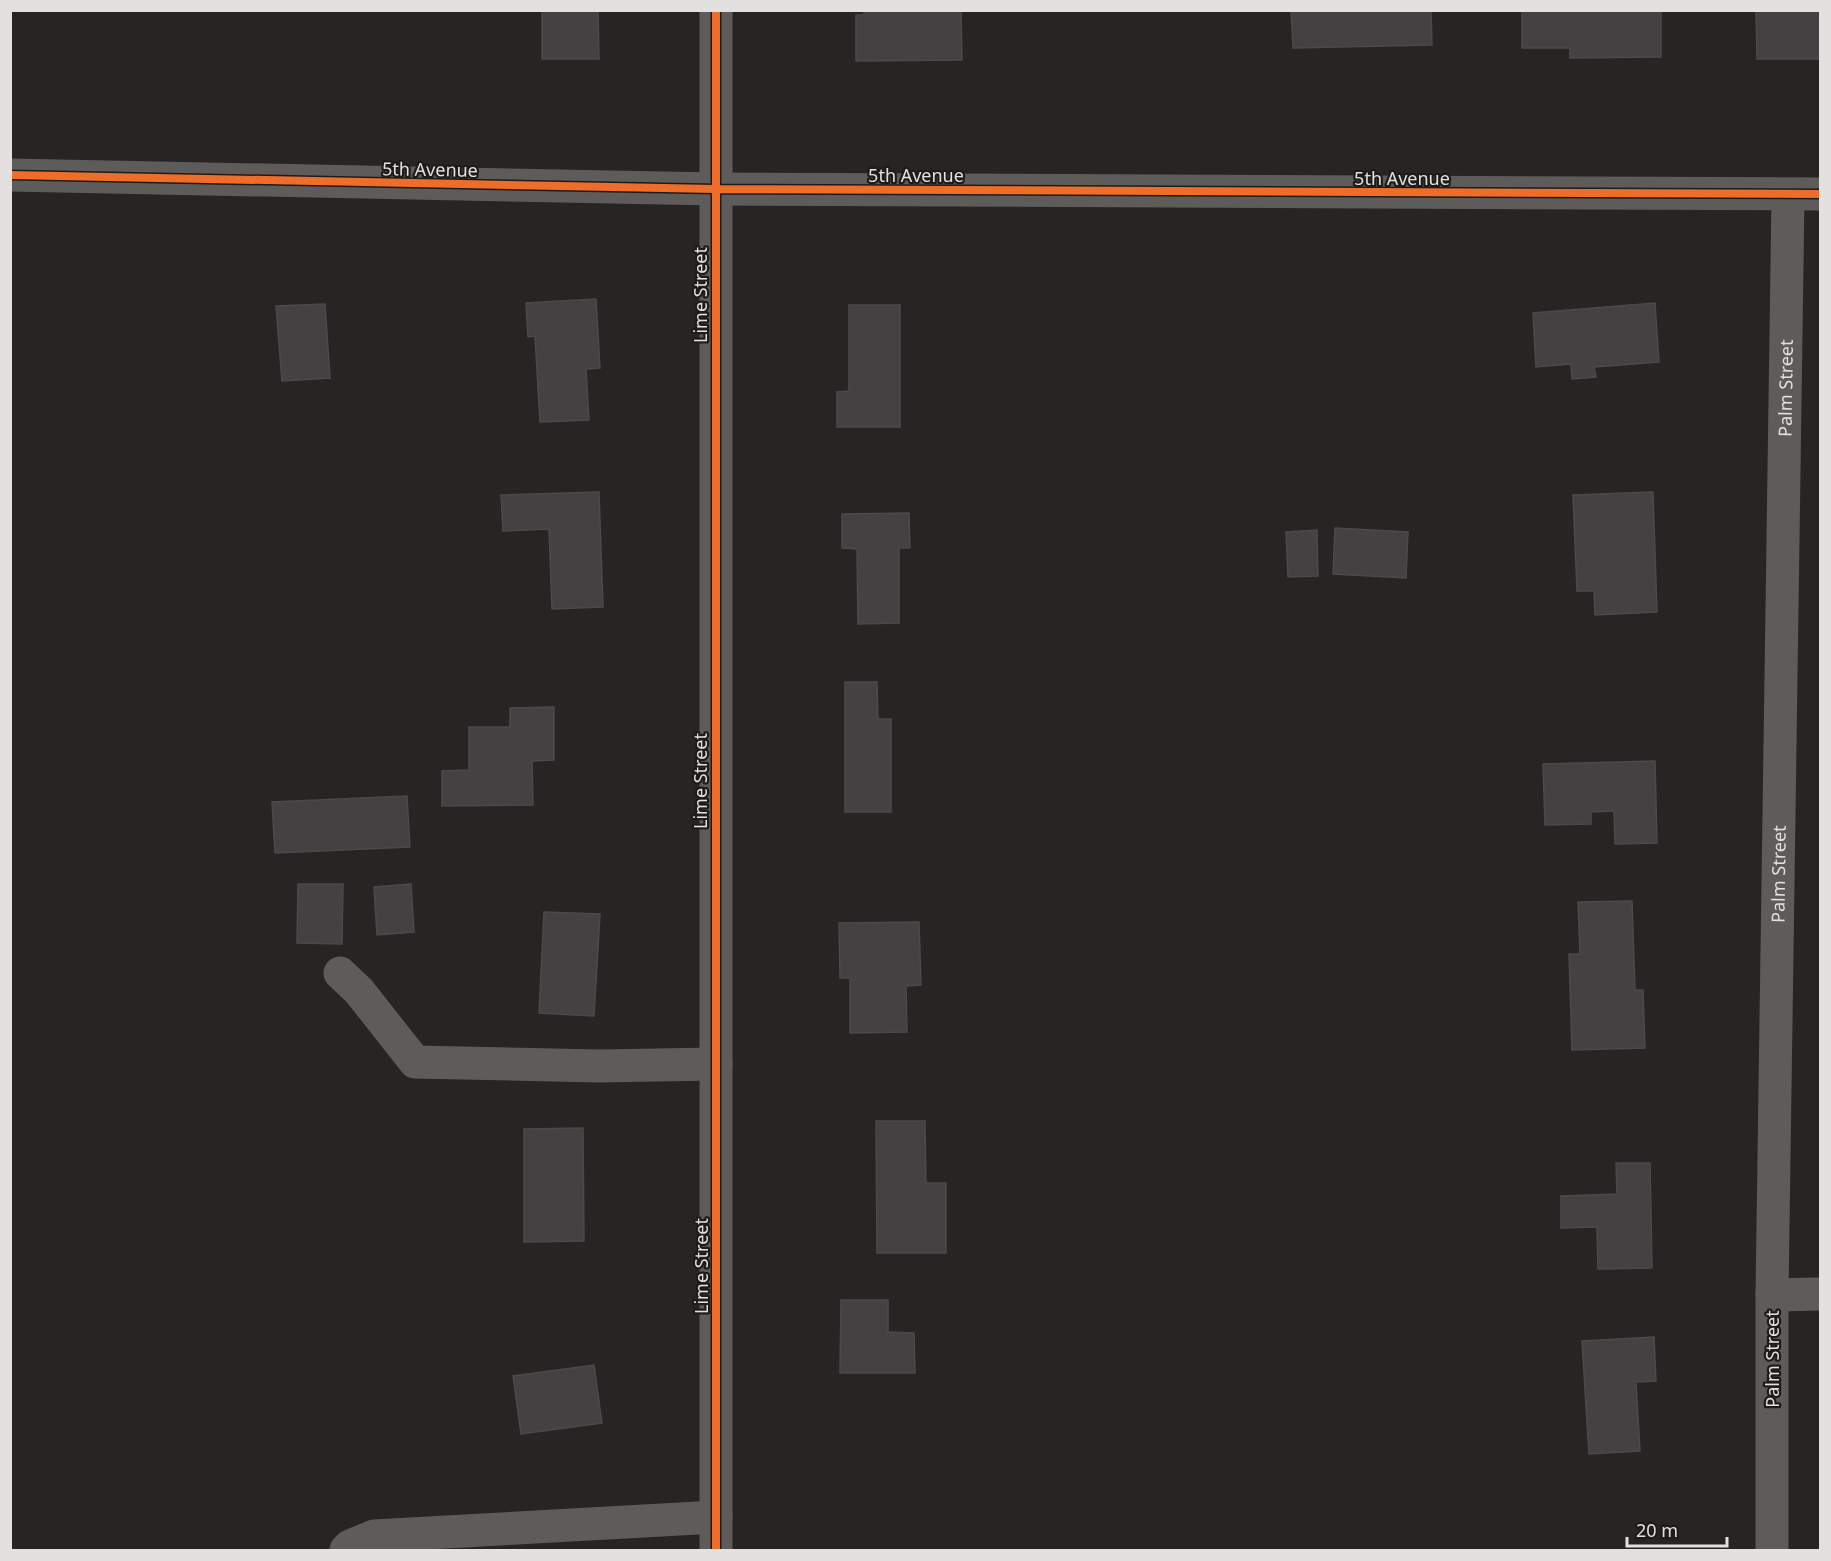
<svg xmlns="http://www.w3.org/2000/svg" width="1831" height="1561" viewBox="0 0 1831 1561" font-family="'Noto Sans',sans-serif">
<rect width="100%" height="100%" fill="#272524"/>
<path fill="#434141" stroke="#4b4949" stroke-width="1.5" d="M 542,10 L 598,10 L 599,59 L 542,59 Z
M 864,10 L 961,10 L 962,60 L 856,61 L 856,15 L 864,15 Z
M 1291,10 L 1431,10 L 1432,45 L 1293,48 Z
M 1522,10 L 1661,10 L 1661,57 L 1570,58 L 1570,48 L 1522,48 Z
M 1756,10 L 1820,10 L 1820,59 L 1757,59 Z
M 596,299 L 600,368 L 586,369 L 589,420 L 540,422 L 535,336 L 528,337 L 526,303 Z
M 1655,303 L 1659,362 L 1594,367 L 1596,377 L 1572,379 L 1571,364 L 1536,367 L 1533,313 Z
M 325,304 L 330,378 L 282,381 L 276,306 Z
M 849,305 L 900,305 L 900,427 L 837,427 L 837,392 L 849,391 Z
M 599,492 L 603,607 L 552,609 L 549,529 L 503,531 L 501,495 Z
M 1653,492 L 1657,612 L 1595,615 L 1594,591 L 1577,591 L 1573,495 Z
M 909,513 L 910,548 L 899,548 L 899,623 L 858,624 L 857,549 L 842,548 L 842,514 Z
M 1335,528 L 1408,532 L 1406,578 L 1333,574 Z
M 1317,530 L 1318,576 L 1288,577 L 1286,532 Z
M 845,682 L 877,682 L 878,719 L 891,719 L 891,812 L 845,812 Z
M 554,707 L 554,760 L 532,761 L 533,805 L 442,806 L 442,771 L 469,770 L 469,727 L 510,727 L 510,708 Z
M 1655,761 L 1657,843 L 1615,844 L 1614,811 L 1591,812 L 1591,824 L 1545,825 L 1543,764 Z
M 407,796 L 410,847 L 275,853 L 272,802 Z
M 298,884 L 343,884 L 342,944 L 297,943 Z
M 411,884 L 414,932 L 377,935 L 374,887 Z
M 1632,901 L 1635,990 L 1643,990 L 1645,1048 L 1572,1050 L 1569,954 L 1580,954 L 1578,902 Z
M 544,912 L 600,914 L 594,1016 L 539,1013 Z
M 919,922 L 921,985 L 906,986 L 907,1032 L 850,1033 L 850,978 L 840,978 L 839,923 Z
M 876,1121 L 925,1121 L 926,1183 L 946,1183 L 946,1253 L 877,1253 Z
M 583,1128 L 584,1241 L 524,1242 L 524,1129 Z
M 1616,1163 L 1650,1163 L 1652,1268 L 1598,1269 L 1597,1227 L 1561,1228 L 1561,1196 L 1617,1194 Z
M 841,1300 L 888,1300 L 888,1332 L 914,1333 L 915,1373 L 840,1373 Z
M 1654,1337 L 1656,1381 L 1636,1382 L 1640,1451 L 1589,1454 L 1582,1341 Z
M 594,1365 L 602,1423 L 521,1434 L 513,1376 Z"/>
<g fill="none" stroke-linecap="round" stroke-linejoin="round">
<g stroke="#5d5c5b" stroke-width="33">
<path d="M 10,175 L 715,189 L 1820,194"/>
<path d="M 340,973 L 359,991 L 415,1062 L 599,1066 L 716,1064"/>
<path d="M 1772,1295 L 1820,1294"/>
<path d="M 346,1550 L 350,1546 L 374,1536 L 716,1517"/>
<path d="M 716,1550 L 716,10"/>
<path id="s1" d="M 1772,1550 L 1772,1295 L 1788,196"/>
</g>
<g stroke="#1e1c19" stroke-width="11">
<path id="cycleway" d="M 10,175 L 715,189 L 1820,194
M 716,1550 L 716,10"/>
</g>
<use href="#cycleway" stroke="#ee6e29" stroke-width="8"/>
</g>
<g text-anchor="middle" dominant-baseline="central" stroke-width="4.5" stroke-linejoin="round" paint-order="stroke">
<g font-size="18" fill="#e2e1df" stroke="#1e1c19">
<text transform="translate(430 169) rotate(1)">5th Avenue</text>
<text x="916" y="175">5th Avenue</text>
<text x="1402" y="178">5th Avenue</text>
<text transform="translate(700 295) rotate(-90)">Lime Street</text>
<text stroke="none"><textPath href="#s1" startOffset="1162">Palm Street</textPath></text>
<text transform="translate(700 781) rotate(-90)">Lime Street</text>
<text stroke="none"><textPath href="#s1" startOffset="676">Palm Street</textPath></text>
<text transform="translate(701 1266) rotate(-90)">Lime Street</text>
<text transform="translate(1772 1359) rotate(-90)">Palm Street</text>
</g>
</g>
<rect width="1831" height="1561" fill="none" stroke="#e2e1df" stroke-width="24"/>
<path d="M1627 1537v9h100v-9" fill="none" stroke="#e2e1df" stroke-width="3"/>
<text x="1636" y="1537" font-size="18" fill="#e2e1df" stroke="#1e1c19" stroke-width="4.5" paint-order="stroke">20 m</text>
</svg>
